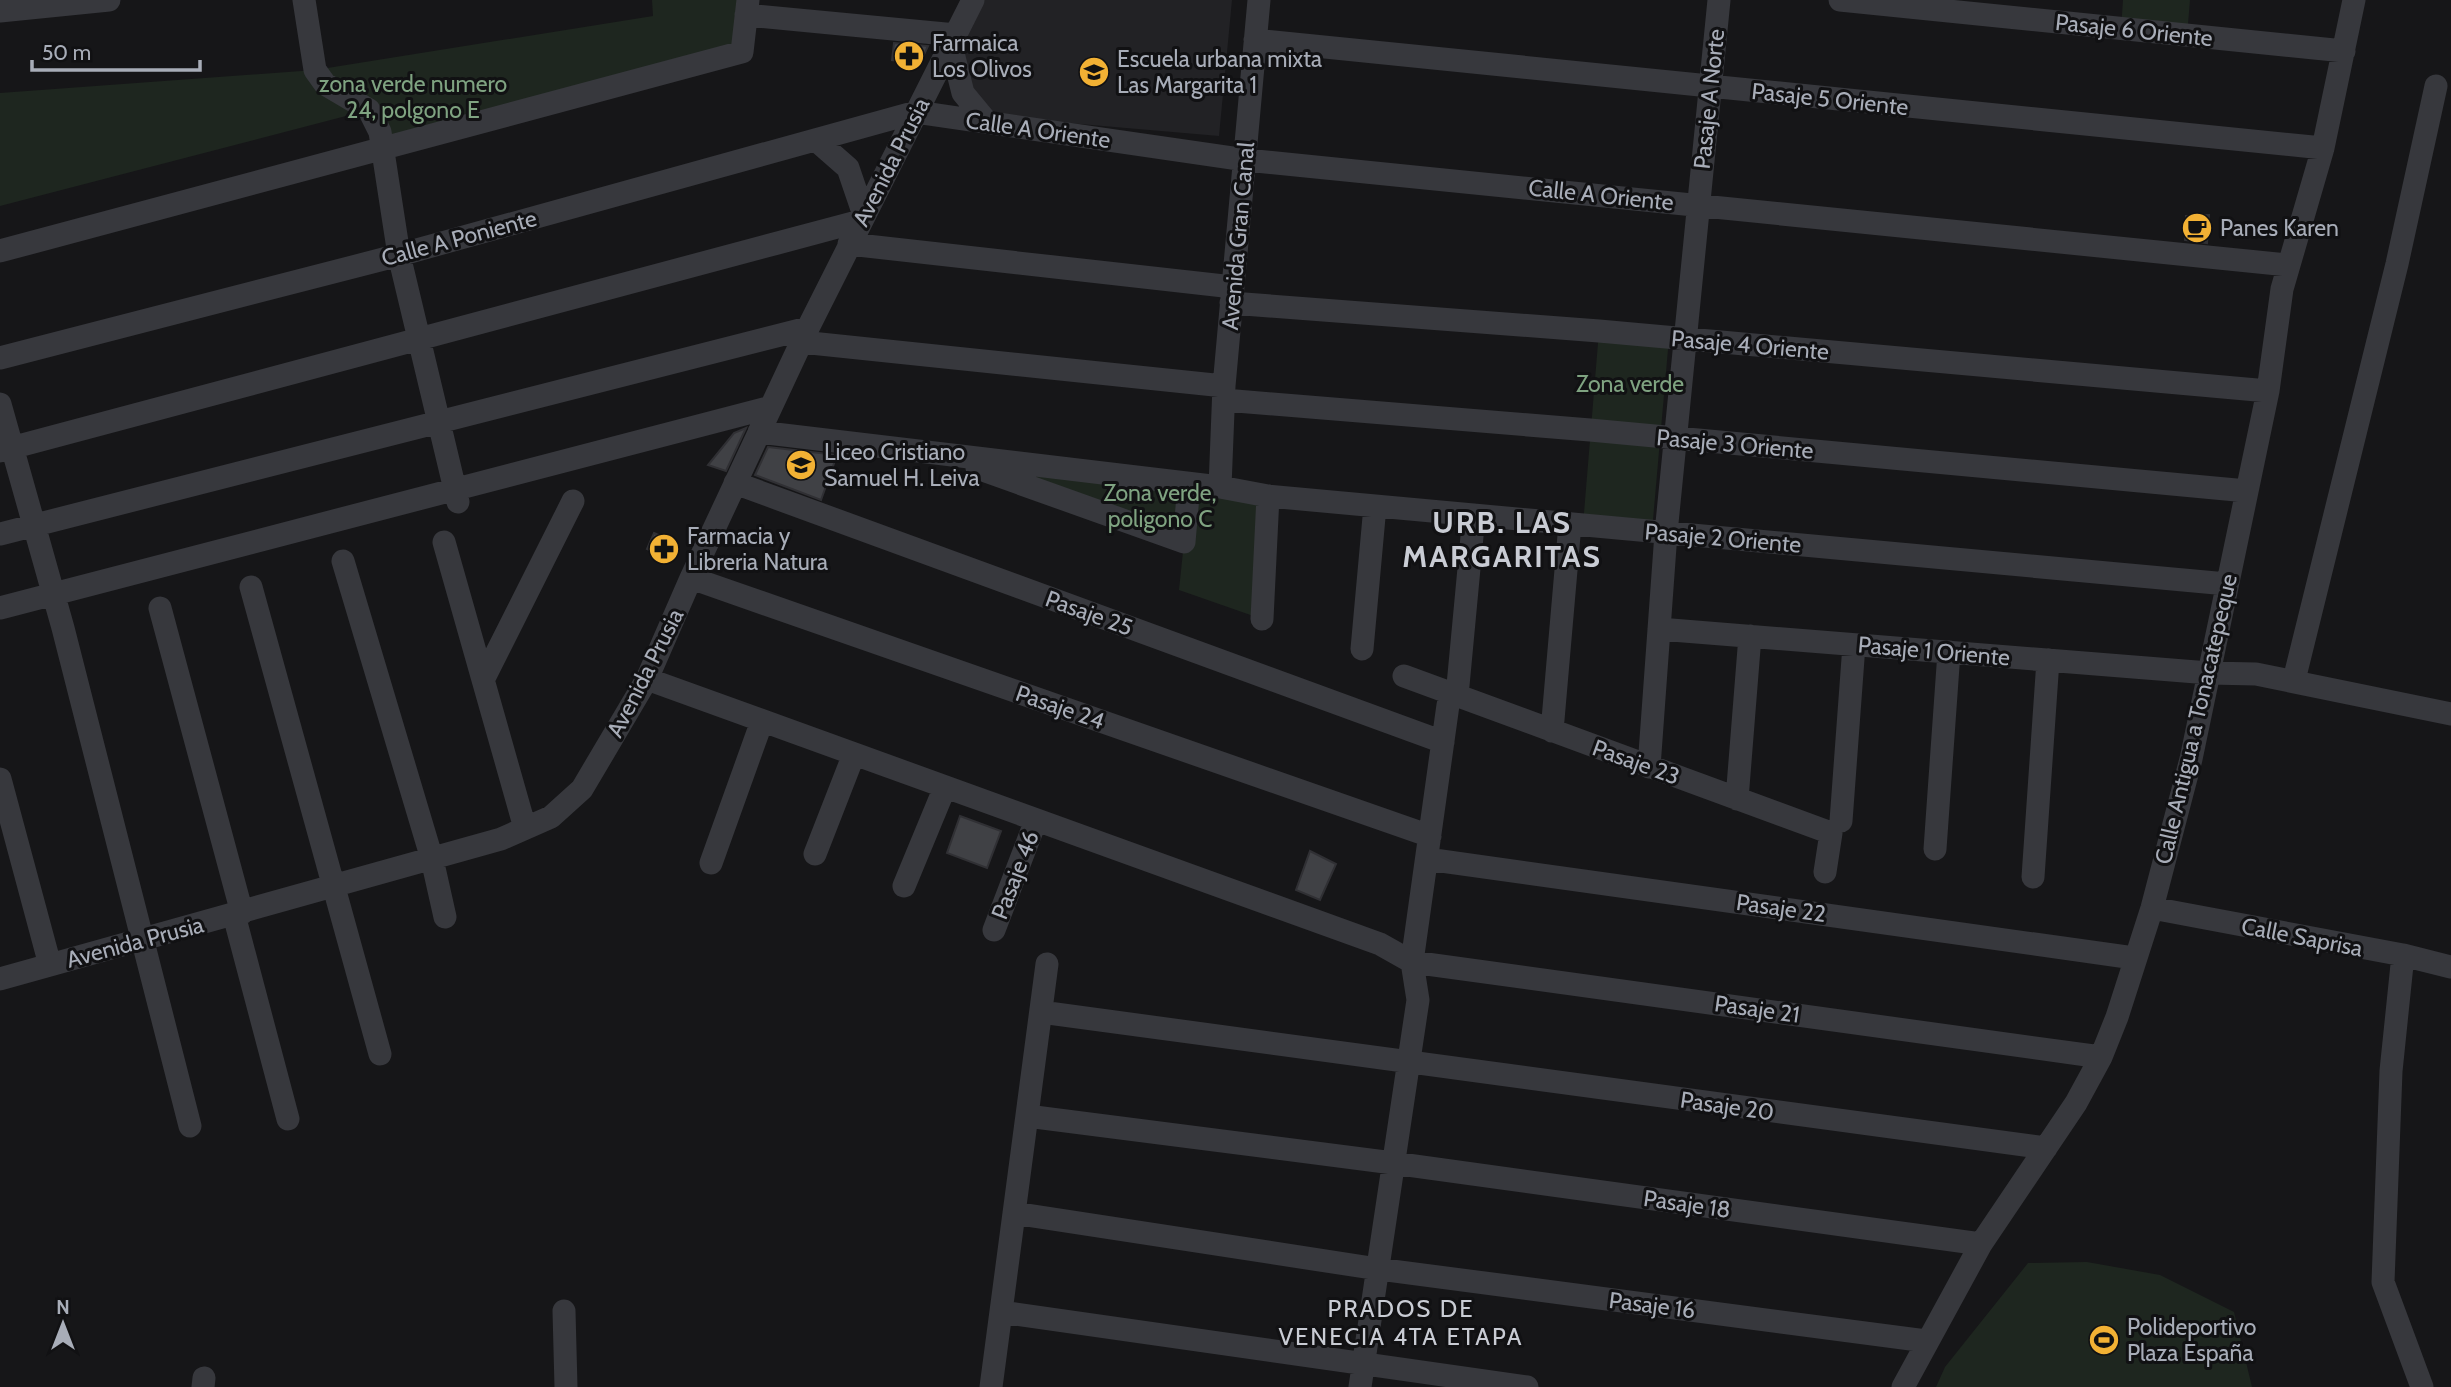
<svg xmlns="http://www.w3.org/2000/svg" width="2451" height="1387" viewBox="0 0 2451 1387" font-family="Cabin,sans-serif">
<rect width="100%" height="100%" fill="#161618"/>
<path fill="#222225" d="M 982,0 L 1232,0 L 1219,136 L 1010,118 L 980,106 L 967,89 L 959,43 Z"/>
<path fill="#1e261f" d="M 652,0 L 747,0 L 742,52 L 383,149 L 369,110 L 0,206 L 0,93 L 315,70 L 653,16 Z
M 2123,0 L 2190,0 L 2187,36 L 2121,29 Z
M 1599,331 L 1669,338 L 1652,531 L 1583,525 Z
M 935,453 L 1268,496 L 1262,619 L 1179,590 L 1184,542 Z
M 2087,1262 L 2160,1275 L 2234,1312 L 2252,1387 L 1936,1387 L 1945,1367 L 2028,1263 Z"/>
<path fill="#404145" stroke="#303034" stroke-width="2" d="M 894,43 L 928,46 L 920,63 L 892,60 Z
M 2209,215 L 2207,243 L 2185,240 L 2186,216 Z
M 746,428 L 726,471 L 708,465 L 734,433 Z
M 768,447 L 837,455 L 821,500 L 755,475 Z
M 654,533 L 672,541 L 665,557 L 647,549 Z
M 960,816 L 1001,831 L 987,868 L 947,853 Z
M 1310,851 L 1336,864 L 1320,900 L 1296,890 Z"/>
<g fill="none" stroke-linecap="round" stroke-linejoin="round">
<path stroke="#37383d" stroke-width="23" d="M 304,0 L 315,70 L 325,84 L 369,110 L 380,132 L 399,255 L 458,502
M 1259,0 L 1224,386 L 1220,487 L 1268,496 L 2227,584
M 1840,0 L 2344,51
M 0,11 L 109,0
M 746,15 L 956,35
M 1255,40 L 2323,148
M 951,45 L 963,93 L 987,122
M 816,140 L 848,168 L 864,215
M 849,244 L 1233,287
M 0,251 L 742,52 L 748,0
M 1231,303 L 1599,331 L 2268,391
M 801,342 L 1224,386
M 0,358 L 399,255 L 916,112 L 1246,160 L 2288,265
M 1224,400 L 1590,430 L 2247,491
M 0,404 L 63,628 L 190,1126
M 759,432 L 1220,487
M 0,451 L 860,221
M 977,468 L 1184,542 L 1189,484
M 735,483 L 1443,742
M 0,534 L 808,328
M 444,542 L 525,828
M 343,561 L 432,859 L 445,917
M 691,578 L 1430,836
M 251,587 L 380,1054
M 0,608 L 771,407
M 160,608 L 242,913
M 1262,619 L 1268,496
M 1659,629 L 2209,673 L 2256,674 L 2451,714
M 1362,649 L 1375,506
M 1404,676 L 1831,833 L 1825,872
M 647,679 L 1380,944 L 1412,962 L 1418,1000 L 1360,1387
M 483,680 L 573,501
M 2294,680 L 2397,264 L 2436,86
M 1457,696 L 1474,515
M 1448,705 L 1412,962 L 2101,1057
M 1552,731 L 1570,524
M 1649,767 L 1666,533 L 1719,0
M 0,779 L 50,965
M 1737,799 L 1750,636
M 1841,821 L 1854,645
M 1935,849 L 1949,652
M 815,854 L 854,754
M 1427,859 L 2134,958
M 711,863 L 762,721
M 2033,877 L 2048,660
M 904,886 L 945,787
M 2152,908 L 2403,955 L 2451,967
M 234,915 L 288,1119
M 994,930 L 1036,820
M 2403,955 L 2391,1071 L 2383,1282 L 2422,1387
M 0,979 L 501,839 L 551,817 L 582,789 L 647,679 L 691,578 L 808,328 L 973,0
M 1041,1012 L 2046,1148
M 1027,1116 L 1393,1163 L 1981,1244
M 1014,1213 L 1378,1269 L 1926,1341
M 564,1311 L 566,1387
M 1001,1312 L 1527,1387
M 203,1387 L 204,1378
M 991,1387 L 1047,964
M 1903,1387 L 1981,1244 L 2076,1103 L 2101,1057 L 2117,1017 L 2152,908 L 2191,759 L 2268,391 L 2282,289 L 2323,148 L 2354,0"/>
</g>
<defs>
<g id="pharmacy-disc" transform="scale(1.575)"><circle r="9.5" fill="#f2b134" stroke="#111113"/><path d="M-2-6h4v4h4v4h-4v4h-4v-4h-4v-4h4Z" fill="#111"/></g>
<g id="school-disc" transform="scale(1.575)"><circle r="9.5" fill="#f2b134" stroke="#111113"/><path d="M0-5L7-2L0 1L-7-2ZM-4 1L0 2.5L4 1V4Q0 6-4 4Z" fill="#111"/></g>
<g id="cafe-disc" transform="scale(1.575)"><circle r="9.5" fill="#f2b134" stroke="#111113"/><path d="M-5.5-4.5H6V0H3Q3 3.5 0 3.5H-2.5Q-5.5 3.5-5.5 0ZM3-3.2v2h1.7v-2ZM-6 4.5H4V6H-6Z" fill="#111"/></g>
<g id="stadium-disc" transform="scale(1.575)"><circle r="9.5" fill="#f2b134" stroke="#111113"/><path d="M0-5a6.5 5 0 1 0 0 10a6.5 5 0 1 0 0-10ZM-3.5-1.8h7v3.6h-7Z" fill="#111"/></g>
</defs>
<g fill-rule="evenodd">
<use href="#pharmacy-disc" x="909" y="56"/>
<use href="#school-disc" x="1094" y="72"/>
<use href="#cafe-disc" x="2197" y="228"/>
<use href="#school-disc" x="801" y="465"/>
<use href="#pharmacy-disc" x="664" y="549"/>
<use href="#stadium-disc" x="2104" y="1340"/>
</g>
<g text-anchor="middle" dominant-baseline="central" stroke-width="6" stroke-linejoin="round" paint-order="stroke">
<g font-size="23" fill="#a8adb8" stroke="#111113">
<text transform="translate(2134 30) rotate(6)">Pasaje 6 Oriente</text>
<text transform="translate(1709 99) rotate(-84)">Pasaje A Norte</text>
<text transform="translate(1830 99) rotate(6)">Pasaje 5 Oriente</text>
<text transform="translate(1038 130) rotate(8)">Calle A Oriente</text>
<text transform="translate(891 162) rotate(-63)">Avenida Prusia</text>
<text transform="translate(1601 195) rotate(6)">Calle A Oriente</text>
<text transform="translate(1238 236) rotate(-85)">Avenida Gran Canal</text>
<text transform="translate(459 238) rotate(-15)">Calle A Poniente</text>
<text transform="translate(1750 345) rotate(5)">Pasaje 4 Oriente</text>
<text transform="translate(1735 444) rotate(5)">Pasaje 3 Oriente</text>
<text transform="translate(1723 538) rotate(5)">Pasaje 2 Oriente</text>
<text transform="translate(1089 613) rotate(20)">Pasaje 25</text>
<text transform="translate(1934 651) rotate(5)">Pasaje 1 Oriente</text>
<text transform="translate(645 673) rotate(-63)">Avenida Prusia</text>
<text transform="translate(1060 707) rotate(19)">Pasaje 24</text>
<text transform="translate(2196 719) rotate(-77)">Calle Antigua a Tonacatepeque</text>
<text transform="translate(1636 762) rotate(20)">Pasaje 23</text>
<text transform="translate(1015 875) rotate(-69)">Pasaje 46</text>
<text transform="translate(1781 908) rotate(8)">Pasaje 22</text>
<text transform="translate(2302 937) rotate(11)">Calle Saprisa</text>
<text transform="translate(135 942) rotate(-15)">Avenida Prusia</text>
<text transform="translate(1757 1009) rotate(8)">Pasaje 21</text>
<text transform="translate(1727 1106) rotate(8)">Pasaje 20</text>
<text transform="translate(1687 1204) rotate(8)">Pasaje 18</text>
<text transform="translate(1652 1305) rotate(7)">Pasaje 16</text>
</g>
<g font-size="23" fill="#a8adb8" stroke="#111113" text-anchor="start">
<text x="932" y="43">Farmaica<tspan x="932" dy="26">Los Olivos</tspan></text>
<text x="1117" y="59">Escuela urbana mixta<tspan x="1117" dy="26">Las Margarita 1</tspan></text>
<text x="2220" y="228">Panes Karen</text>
<text x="824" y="452">Liceo Cristiano<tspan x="824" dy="26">Samuel H. Leiva</tspan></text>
<text x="687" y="536">Farmacia y<tspan x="687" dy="26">Libreria Natura</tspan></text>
<text x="2127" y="1327">Polideportivo<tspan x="2127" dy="26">Plaza España</tspan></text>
</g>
<g font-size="23" fill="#7fa381" stroke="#111113">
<text x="413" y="84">zona verde numero<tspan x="413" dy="26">24, polgono E</tspan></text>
<text x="1630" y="384">Zona verde</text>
<text x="1160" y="493">Zona verde,<tspan x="1160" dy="26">poligono C</tspan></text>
</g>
<g font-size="24" letter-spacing="2" fill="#c9ccd4" stroke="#111113">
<text x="1401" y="1308">PRADOS DE<tspan x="1401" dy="28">VENECIA 4TA ETAPA</tspan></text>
</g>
<g font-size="30" font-weight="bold" letter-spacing="2" fill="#c9ccd4" stroke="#111113">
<text x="1502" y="522">URB. LAS<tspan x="1502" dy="34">MARGARITAS</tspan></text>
</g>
</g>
<g transform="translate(63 1324)" stroke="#111113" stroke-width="5" paint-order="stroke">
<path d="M0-5L12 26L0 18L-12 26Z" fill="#a8adb8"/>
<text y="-10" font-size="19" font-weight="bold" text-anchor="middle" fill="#a8adb8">N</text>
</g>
<path d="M32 60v10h168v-10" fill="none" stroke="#a8adb8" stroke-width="3.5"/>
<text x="42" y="60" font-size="21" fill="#a8adb8" stroke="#111113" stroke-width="5" paint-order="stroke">50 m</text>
</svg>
